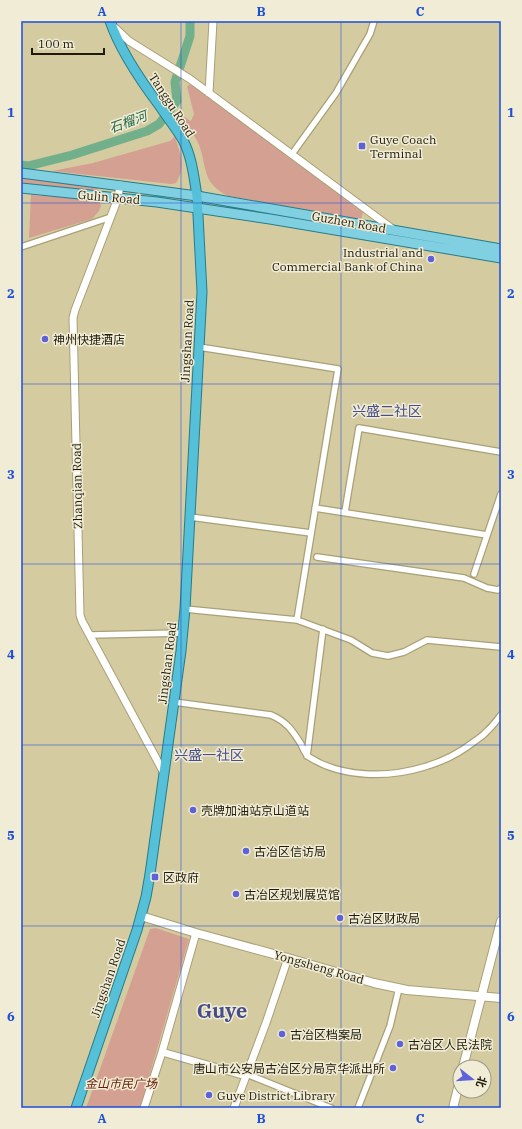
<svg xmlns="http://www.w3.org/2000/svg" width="522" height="1129" viewBox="0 0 522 1129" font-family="'IBM Plex Serif','Noto Sans SC',serif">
<rect width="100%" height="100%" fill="#d5cba0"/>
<path fill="#d4a091" d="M 192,84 L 363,212 L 361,220 L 228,196 C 201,182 208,169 199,145 C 196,136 184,123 179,114 L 191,121 L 194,114 L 187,86 Z
M 175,136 C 180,155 187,165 176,183 L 171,184 L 52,171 L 93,163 L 170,141 Z
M 21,177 L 99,186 L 98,192 L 21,185 Z
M 31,195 L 99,200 L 101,206 L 99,211 L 92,219 L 29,238 Z
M 156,928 L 189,939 L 140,1108 L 86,1108 L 150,929 Z"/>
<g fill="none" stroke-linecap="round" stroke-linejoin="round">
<path stroke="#72b08b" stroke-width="9" d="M 21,165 L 28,166 L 72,155 L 147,131 L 159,124 L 177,101 L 175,82 L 190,36 L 190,21"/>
<g stroke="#a9a076" stroke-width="8">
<path id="minor" d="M 292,154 L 336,93 L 370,34 L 374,21
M 21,247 L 111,217
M 199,347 L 338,369 L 297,620
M 315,508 L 487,535
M 345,512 L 359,428 L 501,452
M 190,517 L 311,533
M 317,557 L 464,578 L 487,588 L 498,590 L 501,588
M 474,574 L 501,494
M 185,609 L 297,620 L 351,640 L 372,653 L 388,656 L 404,652 L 427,640 L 501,647
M 90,635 L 183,633
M 174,702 L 271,715 C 287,722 292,730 301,744 C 303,748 305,754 309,757 C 342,778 388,778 424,767 C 442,762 461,752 475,741 C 479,738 484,735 487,731 C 492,727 497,720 501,715
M 307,756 L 323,629
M 246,1076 L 249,1075 L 331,1108
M 358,1108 L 390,1026 L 399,988"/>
</g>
<g stroke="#a9a076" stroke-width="9">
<path id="tertiary" d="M 113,26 L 129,41 L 190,79 L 209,93 L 394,230
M 209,93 L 213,21
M 120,185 L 118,198 L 75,310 L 73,318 L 80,615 L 82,621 L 164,773
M 162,1052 L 246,1076
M 144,1108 L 162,1052 L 196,933
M 234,1108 L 266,1023 L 288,958"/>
</g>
<g stroke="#a9a076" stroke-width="10">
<path id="secondary" d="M 141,916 L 196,933 L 288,958 L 374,983 L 407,990 L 501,998
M 463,1067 L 501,921
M 453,1108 L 460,1080"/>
</g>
<g stroke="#277c89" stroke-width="11">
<path id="primary" d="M 21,173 L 114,185 L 197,196 L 501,249
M 21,188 L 157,202 L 270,219 L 501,258"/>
</g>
<g stroke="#277c89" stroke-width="11">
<path id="trunk" d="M 76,1108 L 137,930 L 146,897 L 150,874 L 181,651 L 185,609 L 202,292 L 197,196 C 194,178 192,157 183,140 C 176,128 167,117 159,105 C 141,81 120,50 110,21"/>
</g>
<use href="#minor" stroke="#fff" stroke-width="5.5"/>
<use href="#tertiary" stroke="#fff" stroke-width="7"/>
<use href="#secondary" stroke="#fff" stroke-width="8"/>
<use href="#primary" stroke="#80d0e2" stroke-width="9"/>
<use href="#trunk" stroke="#56c0d8" stroke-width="9"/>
</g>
<path fill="none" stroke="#1d4ed8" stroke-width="1" stroke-opacity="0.55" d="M 181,21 L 181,1108M 341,21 L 341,1108M 21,203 L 501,203M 21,384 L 501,384M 21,564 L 501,564M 21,745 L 501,745M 21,926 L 501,926"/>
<g fill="#5d62da" stroke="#f0ecd6" stroke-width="1.5">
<rect x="358" y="142" width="8" height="8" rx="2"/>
<circle cx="431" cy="259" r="4"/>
<circle cx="45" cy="339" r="4"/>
<circle cx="193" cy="810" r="4"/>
<circle cx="246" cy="851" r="4"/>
<rect x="151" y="873" width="8" height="8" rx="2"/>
<circle cx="236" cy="894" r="4"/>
<circle cx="340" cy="918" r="4"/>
<circle cx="282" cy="1034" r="4"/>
<circle cx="400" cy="1044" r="4"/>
<circle cx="393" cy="1068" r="4"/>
<circle cx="209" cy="1095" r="4"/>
</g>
<g text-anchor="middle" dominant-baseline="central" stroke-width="3" stroke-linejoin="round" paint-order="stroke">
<g font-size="12" fill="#1f1b0a" stroke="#f0ecd6">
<text transform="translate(172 105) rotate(57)">Tanggu Road</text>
<text transform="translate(109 197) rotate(5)">Gulin Road</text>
<text transform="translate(349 222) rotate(10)">Guzhen Road</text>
<text transform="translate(187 341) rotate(-87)">Jingshan Road</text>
<text transform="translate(77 486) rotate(-91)">Zhanqian Road</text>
<text transform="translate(167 663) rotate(-83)">Jingshan Road</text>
<text transform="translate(319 967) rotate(16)">Yongsheng Road</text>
<text transform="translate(108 978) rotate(-71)">Jingshan Road</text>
</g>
<g font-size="12" fill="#1f1b0a" stroke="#f0ecd6" text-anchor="start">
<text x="370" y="139">Guye Coach<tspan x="370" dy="14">Terminal</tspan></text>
<text x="423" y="252" text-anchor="end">Industrial and<tspan x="423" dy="14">Commercial Bank of China</tspan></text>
<text x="53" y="339">神州快捷酒店</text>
<text x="201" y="810">壳牌加油站京山道站</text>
<text x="254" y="851">古冶区信访局</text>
<text x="163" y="877">区政府</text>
<text x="244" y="894">古冶区规划展览馆</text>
<text x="348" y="918">古冶区财政局</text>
<text x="290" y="1034">古冶区档案局</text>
<text x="408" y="1044">古冶区人民法院</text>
<text x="385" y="1068" text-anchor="end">唐山市公安局古冶区分局京华派出所</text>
<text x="217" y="1095">Guye District Library</text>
</g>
<g font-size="12" font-style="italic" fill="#671a00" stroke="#f0ecd6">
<text x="121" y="1083">金山市民广场</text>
</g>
<g font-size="13" font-style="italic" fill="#206743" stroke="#f0ecd6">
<text transform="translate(128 122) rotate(-20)">石榴河</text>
</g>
<g font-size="14" fill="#474d8a" stroke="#f0ecd6">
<text x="387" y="411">兴盛二社区</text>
<text x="209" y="755">兴盛一社区</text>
</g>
<g font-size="20" font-weight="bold" fill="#474d8a" stroke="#f0ecd6">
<text x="222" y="1010">Guye</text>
</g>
</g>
<rect width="522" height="1129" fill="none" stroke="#f0ecd6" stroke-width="44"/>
<g transform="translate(472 1079) rotate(107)"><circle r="19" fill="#f0ecd6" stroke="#9c9884"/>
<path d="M0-3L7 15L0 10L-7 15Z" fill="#5d62da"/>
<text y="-6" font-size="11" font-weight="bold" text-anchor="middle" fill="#1f1b0a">北</text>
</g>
<path d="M32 48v6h72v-6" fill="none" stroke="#1f1b0a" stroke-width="2"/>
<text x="38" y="48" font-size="12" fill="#1f1b0a" stroke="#f0ecd6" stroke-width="3" paint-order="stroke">100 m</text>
<rect x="22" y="22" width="478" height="1085" fill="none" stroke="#1d4ed8" stroke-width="1.5"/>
<g font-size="13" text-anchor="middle" font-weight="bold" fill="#1d4ed8">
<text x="102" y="16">A</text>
<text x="261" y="16">B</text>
<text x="420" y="16">C</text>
<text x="11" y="117">1</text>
<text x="511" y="117">1</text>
<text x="11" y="298">2</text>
<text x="511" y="298">2</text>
<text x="11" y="479">3</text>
<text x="511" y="479">3</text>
<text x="11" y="659">4</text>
<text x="511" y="659">4</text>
<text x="11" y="840">5</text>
<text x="511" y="840">5</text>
<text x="11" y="1021">6</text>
<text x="511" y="1021">6</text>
<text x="102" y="1123">A</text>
<text x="261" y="1123">B</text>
<text x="420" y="1123">C</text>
</g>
</svg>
